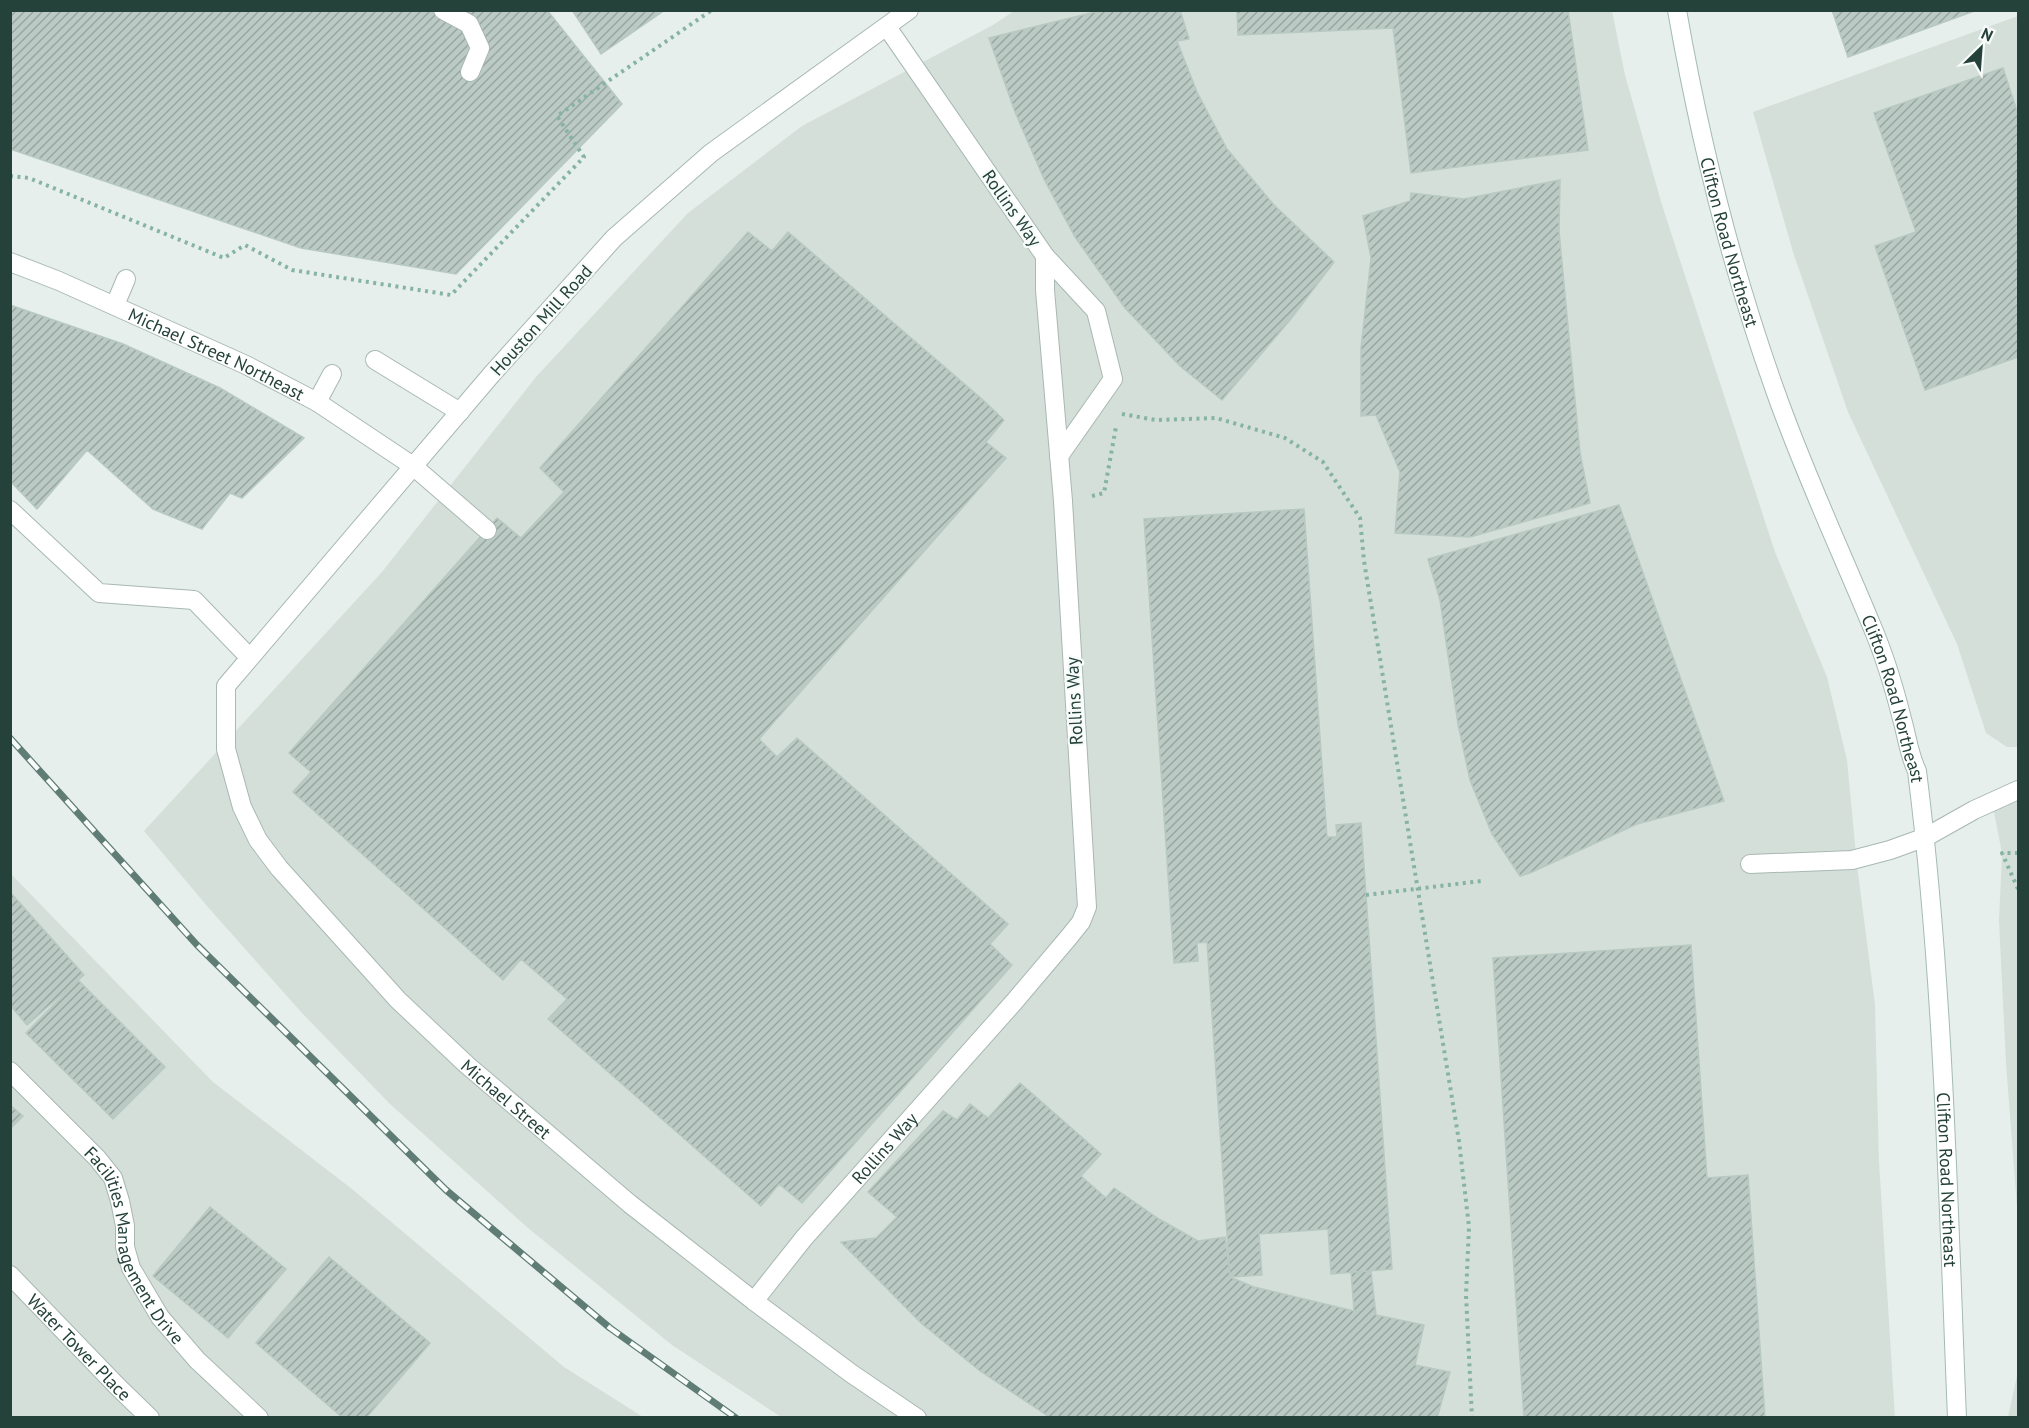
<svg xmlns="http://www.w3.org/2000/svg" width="2029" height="1428" viewBox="0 0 2029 1428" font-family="'PT Sans',sans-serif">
<defs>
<pattern id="building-hatch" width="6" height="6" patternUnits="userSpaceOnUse" patternTransform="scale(1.5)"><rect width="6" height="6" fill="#bbcac4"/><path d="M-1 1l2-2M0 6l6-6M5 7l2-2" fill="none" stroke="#98a6a0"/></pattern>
</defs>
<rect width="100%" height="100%" fill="#e6efeb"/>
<path fill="#d4dfda" d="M 1014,11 L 1612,11 L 1625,75 L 1662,205 L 1775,552 L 1827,677 L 1847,760 L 1857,865 L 1875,1005 L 1879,1162 L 1895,1417 L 781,1417 L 672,1345 L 528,1228 L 390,1104 L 302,1013 L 207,906 L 144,831 L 382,572 L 536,377 L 688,213 L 802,126 L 993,25 Z
M 2018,16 L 2018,747 L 2007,747 L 1986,733 L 1957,644 L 1848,412 L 1793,252 L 1753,112 Z
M 2018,790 L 2018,1221 L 2006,1063 L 1999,921 L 2002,853 L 1992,802 Z
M 10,873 L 213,1082 L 352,1189 L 564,1367 L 643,1417 L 11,1417 Z
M 2018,1371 L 2018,1417 L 2008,1417 Z"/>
<path fill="url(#building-hatch)" stroke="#b8c9c2" stroke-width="1.5" d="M 10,10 L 547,10 L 622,104 L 456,274 L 301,248 L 10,149 Z
M 572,10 L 665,10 L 601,54 Z
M 1103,10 L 1180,10 L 1189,39 L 1177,41 L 1197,92 L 1227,149 L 1274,205 L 1334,262 L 1290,320 L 1222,400 L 1180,366 L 1125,308 L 1075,237 L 1044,179 L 1015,112 L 989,38 Z
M 1237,10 L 1568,10 L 1588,150 L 1411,173 L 1393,28 L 1238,35 Z
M 1832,10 L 1977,10 L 1848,57 Z
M 2003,68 L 2018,114 L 2018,357 L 1925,390 L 1875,246 L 1916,232 L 1874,113 Z
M 1560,180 L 1559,231 L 1580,453 L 1590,503 L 1470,537 L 1395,533 L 1400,472 L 1376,415 L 1361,416 L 1361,348 L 1371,258 L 1363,216 L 1410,201 L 1411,193 L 1464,199 Z
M 748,232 L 772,251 L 788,232 L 983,400 L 1004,420 L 986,442 L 1006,458 L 759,739 L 777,757 L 797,738 L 1008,924 L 990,944 L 1012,965 L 802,1203 L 779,1184 L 761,1206 L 548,1019 L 567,999 L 521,959 L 503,980 L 293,792 L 311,772 L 289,753 L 497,518 L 521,538 L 564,492 L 540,468 Z
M 10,305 L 123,344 L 220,388 L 304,438 L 242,498 L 230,493 L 202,529 L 153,509 L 87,450 L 37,509 L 10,481 Z
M 1619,505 L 1724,801 L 1637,824 L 1530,873 L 1520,876 L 1492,834 L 1470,780 L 1458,724 L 1440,600 L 1428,559 Z
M 1304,509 L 1327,837 L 1337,837 L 1336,825 L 1361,823 L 1392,1269 L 1331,1274 L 1328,1229 L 1259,1234 L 1262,1275 L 1230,1277 L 1207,942 L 1197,943 L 1198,961 L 1174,963 L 1144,519 Z
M 10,892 L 84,975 L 27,1025 L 10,1005 Z
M 1691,945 L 1707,1178 L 1748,1175 L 1765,1418 L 1524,1418 L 1493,958 Z
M 78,980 L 165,1067 L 113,1119 L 26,1033 Z
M 1020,1083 L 1101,1154 L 1081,1176 L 1106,1198 L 1114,1188 L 1159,1219 L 1198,1241 L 1225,1237 L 1230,1277 L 1254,1287 L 1354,1311 L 1351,1272 L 1371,1271 L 1376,1315 L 1424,1325 L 1415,1365 L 1450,1372 L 1437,1418 L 1051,1418 L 980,1371 L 921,1323 L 841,1242 L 876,1238 L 897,1217 L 868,1192 L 943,1111 L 957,1120 L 970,1104 L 988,1118 Z
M 10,1105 L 23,1116 L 10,1129 Z
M 210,1207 L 286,1269 L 228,1338 L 153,1276 Z
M 329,1257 L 430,1343 L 366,1418 L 343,1418 L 256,1343 Z"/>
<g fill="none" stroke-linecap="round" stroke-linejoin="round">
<g stroke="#a8b8b2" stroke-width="20">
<g id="lane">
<path d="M 443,10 L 469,24 L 480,48 L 470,72"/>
<path d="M 1045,256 L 1096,311 L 1113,379 L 1059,456"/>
<path id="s1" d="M 10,262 L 59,281 L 246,365 L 317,402 L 413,466 L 487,530"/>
<path d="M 115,305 L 126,279"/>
<path d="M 375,360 L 460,412"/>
<path d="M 317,402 L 332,374"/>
<path d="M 10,510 L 99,593 L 194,600 L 249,657"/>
<path d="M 1750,864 L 1852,860 L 1890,850 L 1926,837"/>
<path id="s2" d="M 10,1071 L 97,1158 L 113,1178 L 120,1201 L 125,1226 L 125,1247 L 131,1268 L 160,1317 L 197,1360 L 259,1418"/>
<path id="s3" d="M 10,1275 L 118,1387 L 150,1418"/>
</g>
</g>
<g stroke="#a8b8b2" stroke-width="20">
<g id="street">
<path id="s4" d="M 909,10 L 711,153 L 614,238 L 491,375 L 226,686 L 226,749 L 242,807 L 258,840 L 279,868 L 398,1000 L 467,1065 L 630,1204 L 754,1301 L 852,1374 L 917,1418"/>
<path d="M 1926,837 L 1974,810 L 2018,790"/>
<path id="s5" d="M 754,1301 L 804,1238 L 1014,1002 L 1069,937 L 1081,922 L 1087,907 L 1063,501 L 1045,290 L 1045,256 L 887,27"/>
</g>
</g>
<g stroke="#a4bbb3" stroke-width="20">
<g id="secondary">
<path id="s6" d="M 1677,10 C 1700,141 1731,268 1776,393 C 1804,472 1839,547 1871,624 C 1884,654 1894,687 1902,719 C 1907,736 1909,755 1917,771 C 1944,985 1948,1202 1957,1418"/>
</g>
</g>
<path stroke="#86b3a5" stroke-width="4" stroke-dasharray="3 4.5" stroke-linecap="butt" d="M 10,176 L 29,178 L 224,258 L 245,245 L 292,270 L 451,295 L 584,157 L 557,116 L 712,10
M 1122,414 L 1156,420 L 1216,418 L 1285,438 L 1323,462 L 1360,518 L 1364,561 L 1459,1141 L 1469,1227 L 1466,1295 L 1472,1418
M 1092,496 L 1104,493 L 1116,427
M 2018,853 L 2002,853 L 2018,889
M 1366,895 L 1481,881"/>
<use href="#lane" stroke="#fff" stroke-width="18"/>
<use href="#street" stroke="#fff" stroke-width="18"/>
<use href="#secondary" stroke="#fff" stroke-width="18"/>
<g stroke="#5f7d75" stroke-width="7">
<path id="rail" d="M 10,738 L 197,945 L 446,1190 L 610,1328 L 736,1418"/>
</g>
<use href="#rail" stroke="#f7fbf9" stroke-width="4.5" stroke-dasharray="14" stroke-linecap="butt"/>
</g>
<g text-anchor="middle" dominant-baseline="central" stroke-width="4.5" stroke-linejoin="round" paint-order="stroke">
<g font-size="18" fill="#24423a" stroke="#f7fbf9">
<text transform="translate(1012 208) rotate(55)">Rollins Way</text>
<text stroke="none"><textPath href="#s6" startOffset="238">Clifton Road Northeast</textPath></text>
<text transform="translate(541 320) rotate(-48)">Houston Mill Road</text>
<text stroke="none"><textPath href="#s1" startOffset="226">Michael Street Northeast</textPath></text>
<text stroke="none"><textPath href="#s6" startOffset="724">Clifton Road Northeast</textPath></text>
<text transform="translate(1074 701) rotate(-93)">Rollins Way</text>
<text stroke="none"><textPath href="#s4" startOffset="1485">Michael Street</textPath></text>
<text stroke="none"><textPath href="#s5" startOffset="201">Rollins Way</textPath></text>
<text stroke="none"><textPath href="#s6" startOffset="1210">Clifton Road Northeast</textPath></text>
<text stroke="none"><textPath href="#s2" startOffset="220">Facilities Management Drive</textPath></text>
<text stroke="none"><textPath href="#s3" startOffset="100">Water Tower Place</textPath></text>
</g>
</g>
<rect width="2029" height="1428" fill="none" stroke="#24423a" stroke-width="24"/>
<g transform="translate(1981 48) rotate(25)" stroke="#f7fbf9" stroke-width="4.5" paint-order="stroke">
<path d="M0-4.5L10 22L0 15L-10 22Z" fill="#24423a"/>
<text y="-9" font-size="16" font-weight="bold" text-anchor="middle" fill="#24423a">N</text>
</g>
</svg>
